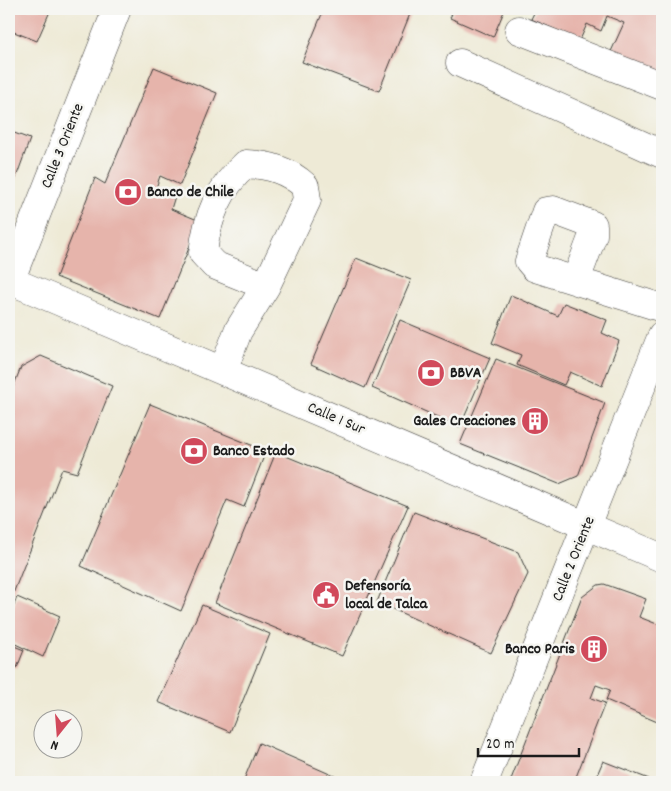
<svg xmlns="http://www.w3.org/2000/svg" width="671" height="791" viewBox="0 0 671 791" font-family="Dekko,sans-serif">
<rect width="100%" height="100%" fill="#f6f6f2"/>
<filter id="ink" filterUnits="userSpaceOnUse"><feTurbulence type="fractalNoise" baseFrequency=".02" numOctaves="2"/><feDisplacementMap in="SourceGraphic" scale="10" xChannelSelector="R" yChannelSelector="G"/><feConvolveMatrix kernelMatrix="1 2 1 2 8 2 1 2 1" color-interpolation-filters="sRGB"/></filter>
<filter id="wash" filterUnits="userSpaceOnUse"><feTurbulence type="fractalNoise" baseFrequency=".0096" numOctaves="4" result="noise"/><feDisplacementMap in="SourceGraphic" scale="20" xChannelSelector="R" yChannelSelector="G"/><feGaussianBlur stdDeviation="1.12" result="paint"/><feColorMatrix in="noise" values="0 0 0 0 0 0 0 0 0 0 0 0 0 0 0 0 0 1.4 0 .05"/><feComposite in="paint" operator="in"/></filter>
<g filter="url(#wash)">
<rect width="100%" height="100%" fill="#eeead6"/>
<g id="blocks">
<path fill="#e6b4ab" d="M 9,9 L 51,9 L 37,41 L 9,30 Z
M 324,9 L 412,9 L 379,91 L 302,62 Z
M 454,9 L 505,9 L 493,37 L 450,18 Z
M 536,9 L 662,9 L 662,77 L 609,56 L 624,23 L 607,16 L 601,31 L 587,24 L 580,40 L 531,19 Z
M 154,67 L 217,93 L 180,185 L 160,176 L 156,188 L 175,196 L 171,209 L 200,221 L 160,319 L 56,277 L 95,178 L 105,184 Z
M 9,131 L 30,139 L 9,197 Z
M 356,258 L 411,280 L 365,388 L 311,364 Z
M 511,295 L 558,316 L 564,303 L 607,320 L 602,333 L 619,341 L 602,386 L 570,372 L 564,385 L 517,365 L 521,355 L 492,343 Z
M 400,320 L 490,358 L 460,427 L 372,388 Z
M 41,356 L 112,386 L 77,473 L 62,469 L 9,604 L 9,398 L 21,367 Z
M 496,359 L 605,403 L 578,476 L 559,484 L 460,444 Z
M 150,404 L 266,451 L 244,507 L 227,500 L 181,611 L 81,566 Z
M 276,452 L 408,506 L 342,656 L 215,603 Z
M 414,512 L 518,552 L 528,574 L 491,653 L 377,602 Z
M 604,584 L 646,599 L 639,617 L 662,626 L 662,724 L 606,700 L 610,690 L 596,685 L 591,698 L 605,703 L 574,782 L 510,782 L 582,597 L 598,585 Z
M 17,597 L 60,616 L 43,657 L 9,641 L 9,619 Z
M 202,605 L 270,634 L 230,732 L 158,702 Z
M 9,644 L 24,650 L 17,668 L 9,665 Z
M 259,743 L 348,782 L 243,782 Z
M 603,761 L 649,779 L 647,782 L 594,782 Z"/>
</g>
</g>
<g filter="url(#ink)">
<use href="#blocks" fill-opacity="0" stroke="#3c3b38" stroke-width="1"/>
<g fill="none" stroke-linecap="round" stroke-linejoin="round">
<g stroke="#3c3b38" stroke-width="29">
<path id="minor" d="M 519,30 L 662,86
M 460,63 L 662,154
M 9,280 L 662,558
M 576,280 L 593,235 L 593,225 L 553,210 L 546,211 L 529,261 L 535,268 L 662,308
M 9,284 L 117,9
M 223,371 L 238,331 L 266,286 L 307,200 L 305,186 C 288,170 269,165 246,164 C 219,188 207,217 203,253 L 214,265 L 266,286
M 484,782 L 662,335"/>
</g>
<use href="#minor" stroke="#fff" stroke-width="28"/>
</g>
</g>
<defs>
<g id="bank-disc" transform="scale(1.4375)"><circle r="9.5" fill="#d1495b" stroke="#f6f6f2"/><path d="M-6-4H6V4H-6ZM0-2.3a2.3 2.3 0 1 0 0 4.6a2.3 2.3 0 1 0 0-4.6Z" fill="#fff"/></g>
<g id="building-disc" transform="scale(1.4375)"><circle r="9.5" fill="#d1495b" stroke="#f6f6f2"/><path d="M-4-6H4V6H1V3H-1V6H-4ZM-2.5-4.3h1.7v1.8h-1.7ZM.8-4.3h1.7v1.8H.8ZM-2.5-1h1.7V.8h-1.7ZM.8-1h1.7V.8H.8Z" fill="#fff"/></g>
<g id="civic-disc" transform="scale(1.4375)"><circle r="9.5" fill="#d1495b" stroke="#f6f6f2"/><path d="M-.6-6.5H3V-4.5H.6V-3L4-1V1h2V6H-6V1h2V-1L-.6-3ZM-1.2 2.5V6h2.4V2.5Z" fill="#fff"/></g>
</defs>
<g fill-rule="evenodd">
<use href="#bank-disc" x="128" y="192"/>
<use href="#bank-disc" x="431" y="373"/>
<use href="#building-disc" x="535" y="421"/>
<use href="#bank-disc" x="194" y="451"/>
<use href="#civic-disc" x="326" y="595"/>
<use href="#building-disc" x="594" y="649"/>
</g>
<g text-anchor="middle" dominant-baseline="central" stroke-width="5" stroke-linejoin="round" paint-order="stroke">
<g font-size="16" fill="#1c1c1c" stroke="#f6f6f2">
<text transform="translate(63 146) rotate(-68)">Calle 3 Oriente</text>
<text transform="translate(336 419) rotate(23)">Calle 1 Sur</text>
<text transform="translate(574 559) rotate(-68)">Calle 2 Oriente</text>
</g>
<g font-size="16" font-weight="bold" fill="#1c1c1c" stroke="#f6f6f2" text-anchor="start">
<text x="147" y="192">Banco de Chile</text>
<text x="450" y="373">BBVA</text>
<text x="516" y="421" text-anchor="end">Gales Creaciones</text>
<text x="213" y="451">Banco Estado</text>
<text x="345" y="586">Defensoría<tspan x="345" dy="18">local de Talca</tspan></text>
<text x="575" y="649" text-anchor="end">Banco Paris</text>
</g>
</g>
<rect width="671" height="791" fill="none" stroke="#f6f6f2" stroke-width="30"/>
<g transform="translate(58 734) rotate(197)"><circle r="24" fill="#f6f6f2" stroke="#9f9f9c"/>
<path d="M0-4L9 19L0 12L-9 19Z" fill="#d1495b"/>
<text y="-8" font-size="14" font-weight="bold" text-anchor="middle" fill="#1c1c1c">N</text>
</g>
<path d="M478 748v8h101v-8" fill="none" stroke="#1c1c1c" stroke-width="2.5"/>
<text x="486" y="748" font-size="15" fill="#1c1c1c" stroke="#f6f6f2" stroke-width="4" paint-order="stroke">20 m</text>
</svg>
